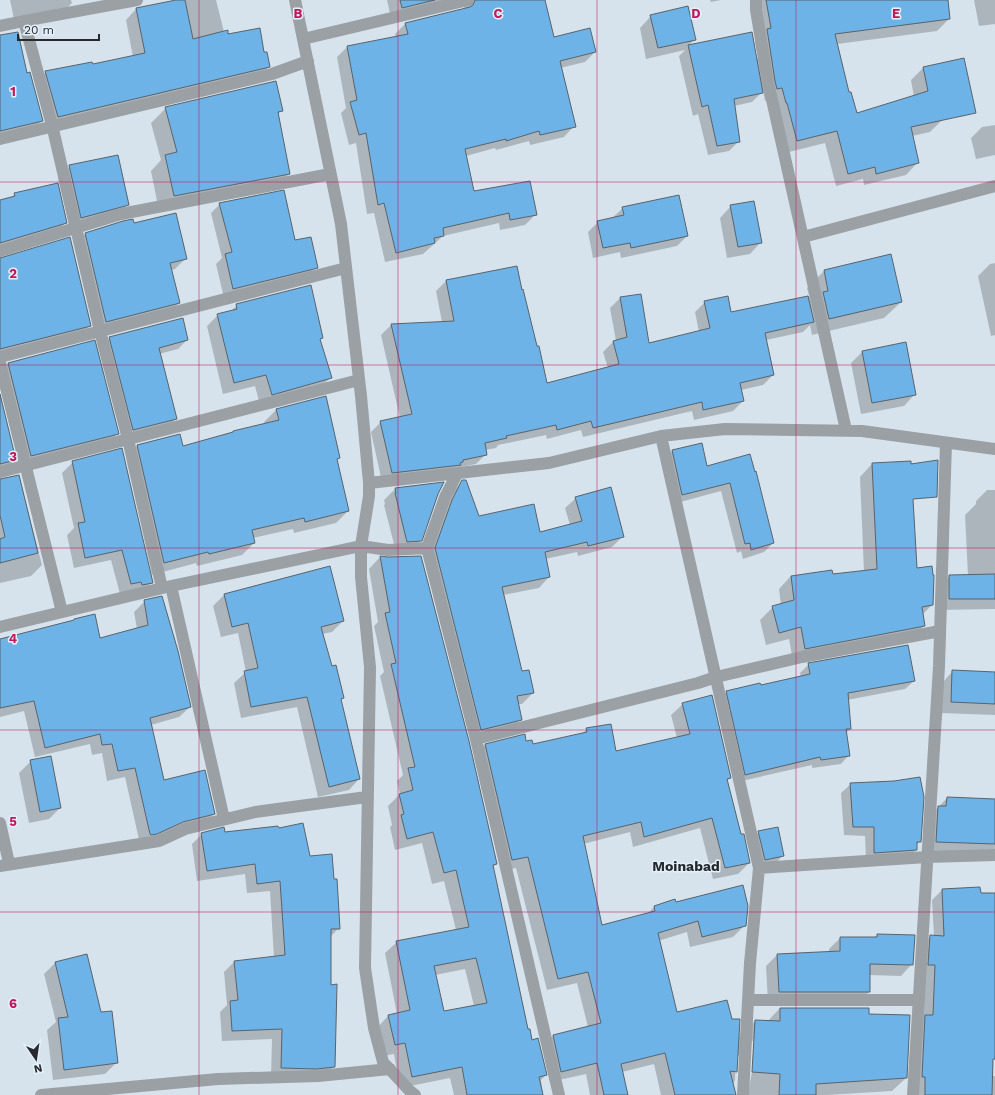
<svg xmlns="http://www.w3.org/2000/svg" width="995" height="1095" viewBox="0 0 995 1095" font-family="'Work Sans',sans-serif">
<rect width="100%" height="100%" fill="#d7e3ec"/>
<path fill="#0003" fill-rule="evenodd" d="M 10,0 L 71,0 L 72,3 L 60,15 L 15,24 Z
M 181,0 L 216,0 L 224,32 L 264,53 L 269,67 L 258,77 L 47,128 L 35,83 L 46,72 L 92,65 L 133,57 L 126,20 L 136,9 Z
M 387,0 L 483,0 L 553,38 L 595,52 L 585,62 L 560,68 L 574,126 L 564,137 L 530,145 L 529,141 L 496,150 L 495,148 L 466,156 L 473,192 L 535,215 L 525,225 L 500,230 L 499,223 L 443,236 L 423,254 L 385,262 L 374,213 L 367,214 L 356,143 L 349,145 L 341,113 L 346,108 L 337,57 L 347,47 L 396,37 L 395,34 L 406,23 L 465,9 L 463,5 L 391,18 Z
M 710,0 L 721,0 L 711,2 Z
M 753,0 L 947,0 L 949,19 L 937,31 L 837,44 L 849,94 L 856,114 L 914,97 L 911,80 L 923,68 L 964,59 L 942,120 L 930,132 L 912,136 L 918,162 L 906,175 L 864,185 L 863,179 L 836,186 L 825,143 L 785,153 L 770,100 L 765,101 L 763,91 L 752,102 L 734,106 L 739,141 L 729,151 L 708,155 L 698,114 L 693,116 L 679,56 L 685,50 L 646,59 L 640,28 L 651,16 L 695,39 L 687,47 L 751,33 L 756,58 L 758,58 L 755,42 L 758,38 Z
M 974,0 L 995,0 L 995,24 L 979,26 Z
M 0,36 L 26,74 L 42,121 L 31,131 L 0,139 Z
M 166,108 L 282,110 L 277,115 L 289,174 L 274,188 L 159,211 L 151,171 L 161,160 L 151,123 Z
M 995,125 L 995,155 L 976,159 L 971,138 L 982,127 Z
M 70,166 L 128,204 L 117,216 L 70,229 L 58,178 Z
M 15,194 L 66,222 L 55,233 L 0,250 L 0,201 L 11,198 Z
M 220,204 L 295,241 L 316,267 L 307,276 L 224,298 L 216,264 L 222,258 L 211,213 Z
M 731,206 L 761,242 L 750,254 L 727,258 L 720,218 Z
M 623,208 L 687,236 L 677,246 L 621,258 L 620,252 L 593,258 L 588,232 L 598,222 L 612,218 Z
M 133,224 L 186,258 L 175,269 L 171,270 L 179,303 L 168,314 L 95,332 L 75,245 L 85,234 Z
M 890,256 L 901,302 L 884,318 L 812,335 L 810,325 L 803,332 L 766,340 L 773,375 L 763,385 L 741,390 L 743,401 L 733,411 L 694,420 L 692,411 L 583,437 L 581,430 L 547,439 L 546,435 L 498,445 L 496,448 L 485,450 L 486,454 L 476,464 L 382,482 L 371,432 L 381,422 L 400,418 L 381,335 L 391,325 L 442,322 L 436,291 L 446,281 L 516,267 L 521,291 L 546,385 L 608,368 L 603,352 L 613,342 L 616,341 L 610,308 L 620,298 L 648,345 L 699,332 L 695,312 L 705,302 L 731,313 L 809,296 L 807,288 L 824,271 Z
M 0,259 L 90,326 L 79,336 L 0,357 Z
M 995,263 L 995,335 L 991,336 L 978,276 L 990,264 Z
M 237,305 L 322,338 L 319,341 L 330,378 L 319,389 L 260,405 L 255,386 L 223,394 L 207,326 L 218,315 L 230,312 Z
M 110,338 L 187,340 L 178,349 L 159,354 L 176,419 L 167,427 L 125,438 L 101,346 Z
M 905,343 L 915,394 L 904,406 L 861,414 L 851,363 L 862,352 Z
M 8,364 L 118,433 L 106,445 L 20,467 L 0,388 L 0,372 Z
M 0,398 L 15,460 L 5,470 L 0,472 Z
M 276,410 L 338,458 L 336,460 L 348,511 L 336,523 L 294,533 L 293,529 L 253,538 L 254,543 L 242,555 L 197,566 L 196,563 L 152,575 L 126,457 L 137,446 L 183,447 L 232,433 L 233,432 L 265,424 L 264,422 Z
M 672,451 L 706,467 L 754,473 L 773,543 L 764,552 L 743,559 L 741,551 L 737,553 L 721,491 L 673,504 L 664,460 Z
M 73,462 L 152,582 L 141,593 L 120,594 L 111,560 L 74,568 L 67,535 L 74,528 L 62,473 Z
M 872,464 L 916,569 L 932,605 L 922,615 L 924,626 L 911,638 L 793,661 L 789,639 L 766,645 L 760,620 L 773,607 L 781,605 L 779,589 L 791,576 L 832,576 L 864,572 L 860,477 Z
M 19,476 L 42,565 L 31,576 L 0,583 L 0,480 Z
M 463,481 L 478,517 L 539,533 L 570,525 L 565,508 L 576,498 L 623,536 L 612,547 L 578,556 L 577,552 L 545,559 L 549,577 L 539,588 L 503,595 L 521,672 L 533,693 L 522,704 L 517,704 L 521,719 L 510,730 L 471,740 L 425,560 L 452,492 Z
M 395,489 L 437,494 L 421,540 L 409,552 L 396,552 L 384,505 L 385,504 L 384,500 Z
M 987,490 L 995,490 L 995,609 L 938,610 L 939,587 L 950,576 L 968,576 L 965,515 L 976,504 L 976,501 Z
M 380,557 L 496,864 L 492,868 L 528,1030 L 546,1075 L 541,1080 L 543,1095 L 454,1095 L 450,1078 L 400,1088 L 394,1054 L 383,1056 L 377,1028 L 388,1016 L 397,1014 L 385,953 L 397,942 L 456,930 L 444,881 L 432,884 L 422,843 L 395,850 L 390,827 L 392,825 L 388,806 L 400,794 L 397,781 L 403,775 L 380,676 L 384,672 L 374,626 L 378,622 L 369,569 ZM 465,969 L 474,1006 L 444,1012 L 435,975 Z
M 329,567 L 343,621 L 332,632 L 322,634 L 331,667 L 343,698 L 340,700 L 359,779 L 349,790 L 318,797 L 297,707 L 241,718 L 234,683 L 246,672 L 238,633 L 221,637 L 213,606 L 224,595 Z
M 145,601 L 190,707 L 179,717 L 151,725 L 163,781 L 214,814 L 204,824 L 140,844 L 125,777 L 107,781 L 102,753 L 92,755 L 90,744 L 35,757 L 24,711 L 0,717 L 0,647 L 99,639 L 137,629 L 134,612 Z
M 809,664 L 914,681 L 905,689 L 847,700 L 850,729 L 846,733 L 849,755 L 841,764 L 812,768 L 812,765 L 737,782 L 718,700 L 727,692 L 801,677 L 800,673 Z
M 953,671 L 995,673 L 995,715 L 940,713 L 942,683 Z
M 683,704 L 730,778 L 726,781 L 741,836 L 749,863 L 738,874 L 713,879 L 700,828 L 633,847 L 630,832 L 583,844 L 601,926 L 647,914 L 655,906 L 675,903 L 745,925 L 733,937 L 690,947 L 687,932 L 658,941 L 676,1014 L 738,1038 L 755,1021 L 762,1021 L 752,1042 L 736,1058 L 735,1080 L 729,1095 L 661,1095 L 654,1064 L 622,1072 L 627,1095 L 590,1095 L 586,1074 L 550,1082 L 542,1047 L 553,1036 L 588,1027 L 577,983 L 547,990 L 516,868 L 501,871 L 474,757 L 485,745 L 526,742 L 533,745 L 582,734 L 587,729 L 616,753 L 677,738 L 671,715 Z
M 31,761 L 60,808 L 49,819 L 29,823 L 19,773 Z
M 851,784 L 920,841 L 916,845 L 916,850 L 907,859 L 866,861 L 865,836 L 844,835 L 841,793 Z
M 947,798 L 995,800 L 995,855 L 925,853 L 927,819 Z
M 759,832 L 782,856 L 777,862 L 760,865 L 753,837 Z
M 225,833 L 309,857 L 339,928 L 330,937 L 330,986 L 334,1066 L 324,1077 L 271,1078 L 272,1039 L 222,1041 L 220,1012 L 227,1005 L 224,972 L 234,962 L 274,958 L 270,891 L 247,893 L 245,874 L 197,881 L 192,844 L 202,834 Z
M 942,890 L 980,894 L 995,894 L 993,1076 L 995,1076 L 995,1095 L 914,1095 L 920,947 L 931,936 L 934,936 L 932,900 Z
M 877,935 L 912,964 L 901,976 L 869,975 L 869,992 L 857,1003 L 768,1003 L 766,966 L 777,955 L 829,952 L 829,949 L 840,938 L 874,938 Z
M 55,963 L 100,1013 L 117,1062 L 105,1074 L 53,1080 L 47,1030 L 56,1022 L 44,974 Z
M 780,1008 L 868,1015 L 906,1078 L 892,1091 L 827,1095 L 748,1095 L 758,1035 L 767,1022 Z"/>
<path fill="#6db3e7" stroke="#59636b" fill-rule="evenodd" d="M 176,0 L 185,0 L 193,39 L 228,30 L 228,34 L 260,28 L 264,52 L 267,52 L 270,67 L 58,117 L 45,71 L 92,62 L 93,64 L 145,53 L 136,8 Z
M 400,0 L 435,0 L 402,8 Z
M 475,0 L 545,0 L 554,37 L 590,28 L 596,52 L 560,61 L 576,127 L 540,135 L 539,131 L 506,141 L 506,139 L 465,149 L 474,191 L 530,181 L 537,215 L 510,220 L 509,213 L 443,228 L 444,236 L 434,238 L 435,243 L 396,253 L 384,203 L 378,205 L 366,133 L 359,135 L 350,102 L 357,100 L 347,46 L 408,34 L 405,23 L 470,7 L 473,5 Z
M 766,0 L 948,0 L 950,19 L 835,34 L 849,92 L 851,92 L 857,113 L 928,91 L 923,67 L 964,58 L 976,113 L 911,127 L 919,163 L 876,174 L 875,167 L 848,174 L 837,131 L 797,141 L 787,103 L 786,103 L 782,88 L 777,89 L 775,81 L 767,29 L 771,28 Z
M 688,6 L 696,40 L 658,48 L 650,15 Z
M 18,32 L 27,73 L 30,72 L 43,121 L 0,131 L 0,35 Z
M 752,32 L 763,93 L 734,99 L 740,142 L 717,146 L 708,105 L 702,107 L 688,45 Z
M 276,81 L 283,111 L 278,112 L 290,174 L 174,196 L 165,155 L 177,152 L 165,107 Z
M 118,155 L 129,205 L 81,218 L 69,165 Z
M 58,183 L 67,223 L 0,243 L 0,200 L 15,196 L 14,193 Z
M 284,190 L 295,240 L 311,237 L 318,268 L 233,289 L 225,254 L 232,252 L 219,203 Z
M 679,195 L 688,236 L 631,248 L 630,243 L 603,248 L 597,221 L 624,215 L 622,207 Z
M 754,201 L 762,243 L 738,247 L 730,205 Z
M 176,213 L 187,259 L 170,263 L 180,303 L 106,322 L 85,233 L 123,221 L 133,219 L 134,223 Z
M 70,237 L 91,326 L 0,349 L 0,258 Z
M 891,254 L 902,302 L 829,319 L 823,292 L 828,291 L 824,270 Z
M 517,266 L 522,290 L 523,289 L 537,346 L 539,346 L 547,383 L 619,364 L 613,341 L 627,337 L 620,297 L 641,294 L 649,343 L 710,328 L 704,301 L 728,296 L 731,312 L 808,296 L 814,322 L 765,333 L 774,375 L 740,383 L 744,401 L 703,410 L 702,402 L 593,428 L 591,421 L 557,430 L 556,425 L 506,436 L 507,438 L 485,443 L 487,455 L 463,460 L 463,462 L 460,463 L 461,465 L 392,473 L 380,421 L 412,414 L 391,324 L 454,321 L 446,280 Z
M 311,285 L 323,338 L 320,339 L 332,378 L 272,395 L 266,375 L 234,383 L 217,314 L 237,309 L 236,304 Z
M 183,318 L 188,340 L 159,348 L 177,419 L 133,430 L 109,337 Z
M 95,340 L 119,434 L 31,456 L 8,363 Z
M 906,342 L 916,395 L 872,403 L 862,351 Z
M 0,394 L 16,460 L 0,464 Z
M 326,396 L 340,458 L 337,459 L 349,511 L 305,522 L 304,518 L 252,530 L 255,543 L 209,554 L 208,552 L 164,563 L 137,445 L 180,434 L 183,446 L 233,432 L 233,431 L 279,420 L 276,409 Z
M 702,443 L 707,466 L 750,454 L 755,472 L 756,471 L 774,543 L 751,550 L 750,543 L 745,544 L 730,483 L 682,495 L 672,450 Z
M 122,448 L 153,583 L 142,585 L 141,582 L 131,584 L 122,550 L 85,558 L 78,523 L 85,522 L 72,461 Z
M 938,460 L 937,497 L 913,499 L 917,568 L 932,566 L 933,575 L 934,575 L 933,605 L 922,607 L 925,626 L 805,649 L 801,627 L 779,633 L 772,606 L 794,600 L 791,576 L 832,570 L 833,574 L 877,569 L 872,463 L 911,461 L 911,464 Z
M 19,475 L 38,553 L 0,563 L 0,539 L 5,537 L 0,515 L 0,479 Z
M 462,480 L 466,480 L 479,516 L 534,504 L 540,532 L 582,521 L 575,497 L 611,487 L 624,537 L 588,546 L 587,542 L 545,552 L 550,577 L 502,587 L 522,671 L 529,670 L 534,693 L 517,696 L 522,720 L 481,730 L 435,548 L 452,500 Z
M 444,482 L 438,494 L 422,541 L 407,542 L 395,493 L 396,493 L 395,488 Z
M 380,556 L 388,557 L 421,556 L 469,741 L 497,864 L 493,865 L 528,1029 L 530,1029 L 532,1040 L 538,1038 L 547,1075 L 539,1077 L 543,1095 L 467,1095 L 462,1067 L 412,1077 L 405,1043 L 395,1045 L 388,1015 L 410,1010 L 396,941 L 469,927 L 456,870 L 444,873 L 433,832 L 407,839 L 401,815 L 404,814 L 399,794 L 413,790 L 408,768 L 415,767 L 391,664 L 396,663 L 385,613 L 390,612 ZM 476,958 L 487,1003 L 444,1011 L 434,966 Z
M 330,566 L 344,621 L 321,627 L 332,666 L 336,665 L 344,698 L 341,699 L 360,779 L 329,787 L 307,697 L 251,707 L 244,671 L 258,668 L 248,623 L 232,627 L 224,594 Z
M 995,574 L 995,599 L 949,599 L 949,575 Z
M 162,596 L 178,651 L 191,707 L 150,718 L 164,780 L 205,770 L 215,814 L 183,822 L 157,834 L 151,835 L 150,834 L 135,768 L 118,771 L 112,744 L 102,745 L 100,734 L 45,748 L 34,701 L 0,708 L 0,639 L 74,620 L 74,619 L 95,614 L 100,638 L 148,625 L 144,600 Z
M 908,645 L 915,681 L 848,693 L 851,729 L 846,729 L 850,756 L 821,760 L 820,757 L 745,775 L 726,691 L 760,683 L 761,685 L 810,674 L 808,663 Z
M 952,670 L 995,672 L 995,704 L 951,702 Z
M 712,695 L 731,778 L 727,779 L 741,834 L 744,834 L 750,863 L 725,868 L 712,818 L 644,837 L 641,822 L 583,836 L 602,925 L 655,911 L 654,906 L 675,899 L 676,902 L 743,885 L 748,906 L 746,926 L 702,937 L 698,921 L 658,933 L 677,1012 L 727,1000 L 732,1019 L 740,1019 L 737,1072 L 730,1071 L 736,1095 L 675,1095 L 665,1053 L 621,1064 L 628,1095 L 604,1095 L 597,1063 L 561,1072 L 553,1035 L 601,1023 L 588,972 L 558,979 L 528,857 L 512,860 L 485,744 L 525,734 L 526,741 L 532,740 L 533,744 L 587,732 L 586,728 L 611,724 L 616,751 L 690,734 L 682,703 Z
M 51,756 L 61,808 L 40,812 L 30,760 Z
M 920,777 L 924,797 L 921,842 L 917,842 L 917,850 L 874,853 L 874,827 L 853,827 L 850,783 L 894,781 Z
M 947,797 L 995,799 L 995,844 L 936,842 L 938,806 L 946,806 Z
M 303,823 L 310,856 L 332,854 L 334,879 L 337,879 L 340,929 L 331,929 L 331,985 L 337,984 L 335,1067 L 316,1069 L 281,1068 L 282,1029 L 232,1031 L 230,1001 L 238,1000 L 234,961 L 285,955 L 280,881 L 257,884 L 255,864 L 207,871 L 201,833 L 224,827 L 225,832 L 278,826 L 279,828 Z
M 778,827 L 784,856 L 765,860 L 758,831 Z
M 980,887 L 981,893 L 995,893 L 995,1059 L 993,1059 L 992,1095 L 925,1095 L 925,1077 L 922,1077 L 925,1015 L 933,1015 L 935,965 L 928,965 L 930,935 L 944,936 L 942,889 Z
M 877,934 L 915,935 L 913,965 L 870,964 L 870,992 L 779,992 L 777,954 L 840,951 L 840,937 L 877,937 Z
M 87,954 L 101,1012 L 112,1011 L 118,1063 L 64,1070 L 58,1018 L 68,1017 L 55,962 Z
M 780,1008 L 869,1008 L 869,1014 L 910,1015 L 907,1078 L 816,1084 L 816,1095 L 779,1095 L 780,1074 L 752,1072 L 755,1020 L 780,1021 Z"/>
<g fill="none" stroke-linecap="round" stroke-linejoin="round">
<path stroke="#9ba0a4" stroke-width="12" d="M 295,0 L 341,224 L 361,396 L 369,483 L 369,496 L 361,546 L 361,577 L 370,667 L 365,968 L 374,1028 L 383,1062 L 410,1091 L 415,1095
M 756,0 L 756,10 L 768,82 L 846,430
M 24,21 L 52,125 L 100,331 L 128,439 L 162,588
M 0,26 L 24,21 L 137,0
M 303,39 L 468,0
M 0,139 L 272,74 L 308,61
M 803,237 L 995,186
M 0,251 L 121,214 L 330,174
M 0,357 L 346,268
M 0,363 L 62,612
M 661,436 L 759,868 L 750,963 L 743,1095
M 0,472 L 359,380
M 457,474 L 445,497 L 427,548 L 476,739 L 559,1095
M 369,483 L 549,463 L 661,436 L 725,429 L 862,431 L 995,449
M 171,586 L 224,819
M 0,627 L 171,586 L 361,546 L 388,550 L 427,548
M 476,739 L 698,683 L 716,677 L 802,657 L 940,631
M 0,823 L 9,863
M 0,866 L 159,841 L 185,829 L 255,812 L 367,797
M 759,868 L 927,857 L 995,855
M 748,1000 L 919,1000
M 41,1095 L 218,1079 L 318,1076 L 390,1069
M 913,1095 L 939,666 L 946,443"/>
</g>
<path fill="none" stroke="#c2185b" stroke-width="1" stroke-opacity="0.55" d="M 199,0 L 199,1095M 398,0 L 398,1095M 597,0 L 597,1095M 796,0 L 796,1095M 0,182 L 995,182M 0,365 L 995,365M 0,548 L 995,548M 0,730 L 995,730M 0,912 L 995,912"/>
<g text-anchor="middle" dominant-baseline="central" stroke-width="3" stroke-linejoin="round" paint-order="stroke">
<g font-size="14" font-weight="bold" fill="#262a2e" stroke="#e4f0f9">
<text x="686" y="866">Moinabad</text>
</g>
</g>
<g font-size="13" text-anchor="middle" font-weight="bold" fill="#c2185b" stroke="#e4f0f9" stroke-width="3" stroke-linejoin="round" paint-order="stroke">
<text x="298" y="18">B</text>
<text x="498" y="18">C</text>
<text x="696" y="18">D</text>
<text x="896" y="18">E</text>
<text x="13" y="96">1</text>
<text x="13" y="278">2</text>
<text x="13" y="461">3</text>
<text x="13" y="643">4</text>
<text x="13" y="826">5</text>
<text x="13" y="1008">6</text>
</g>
<g transform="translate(36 1059) rotate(167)" stroke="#e4f0f9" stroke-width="3" paint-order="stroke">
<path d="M0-3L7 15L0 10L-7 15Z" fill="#262a2e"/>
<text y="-6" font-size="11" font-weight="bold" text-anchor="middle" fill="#262a2e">N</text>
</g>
<path d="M18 34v6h81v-6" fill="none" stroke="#262a2e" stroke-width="2"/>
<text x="24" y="34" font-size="12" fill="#262a2e" stroke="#e4f0f9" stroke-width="3" paint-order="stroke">20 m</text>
</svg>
